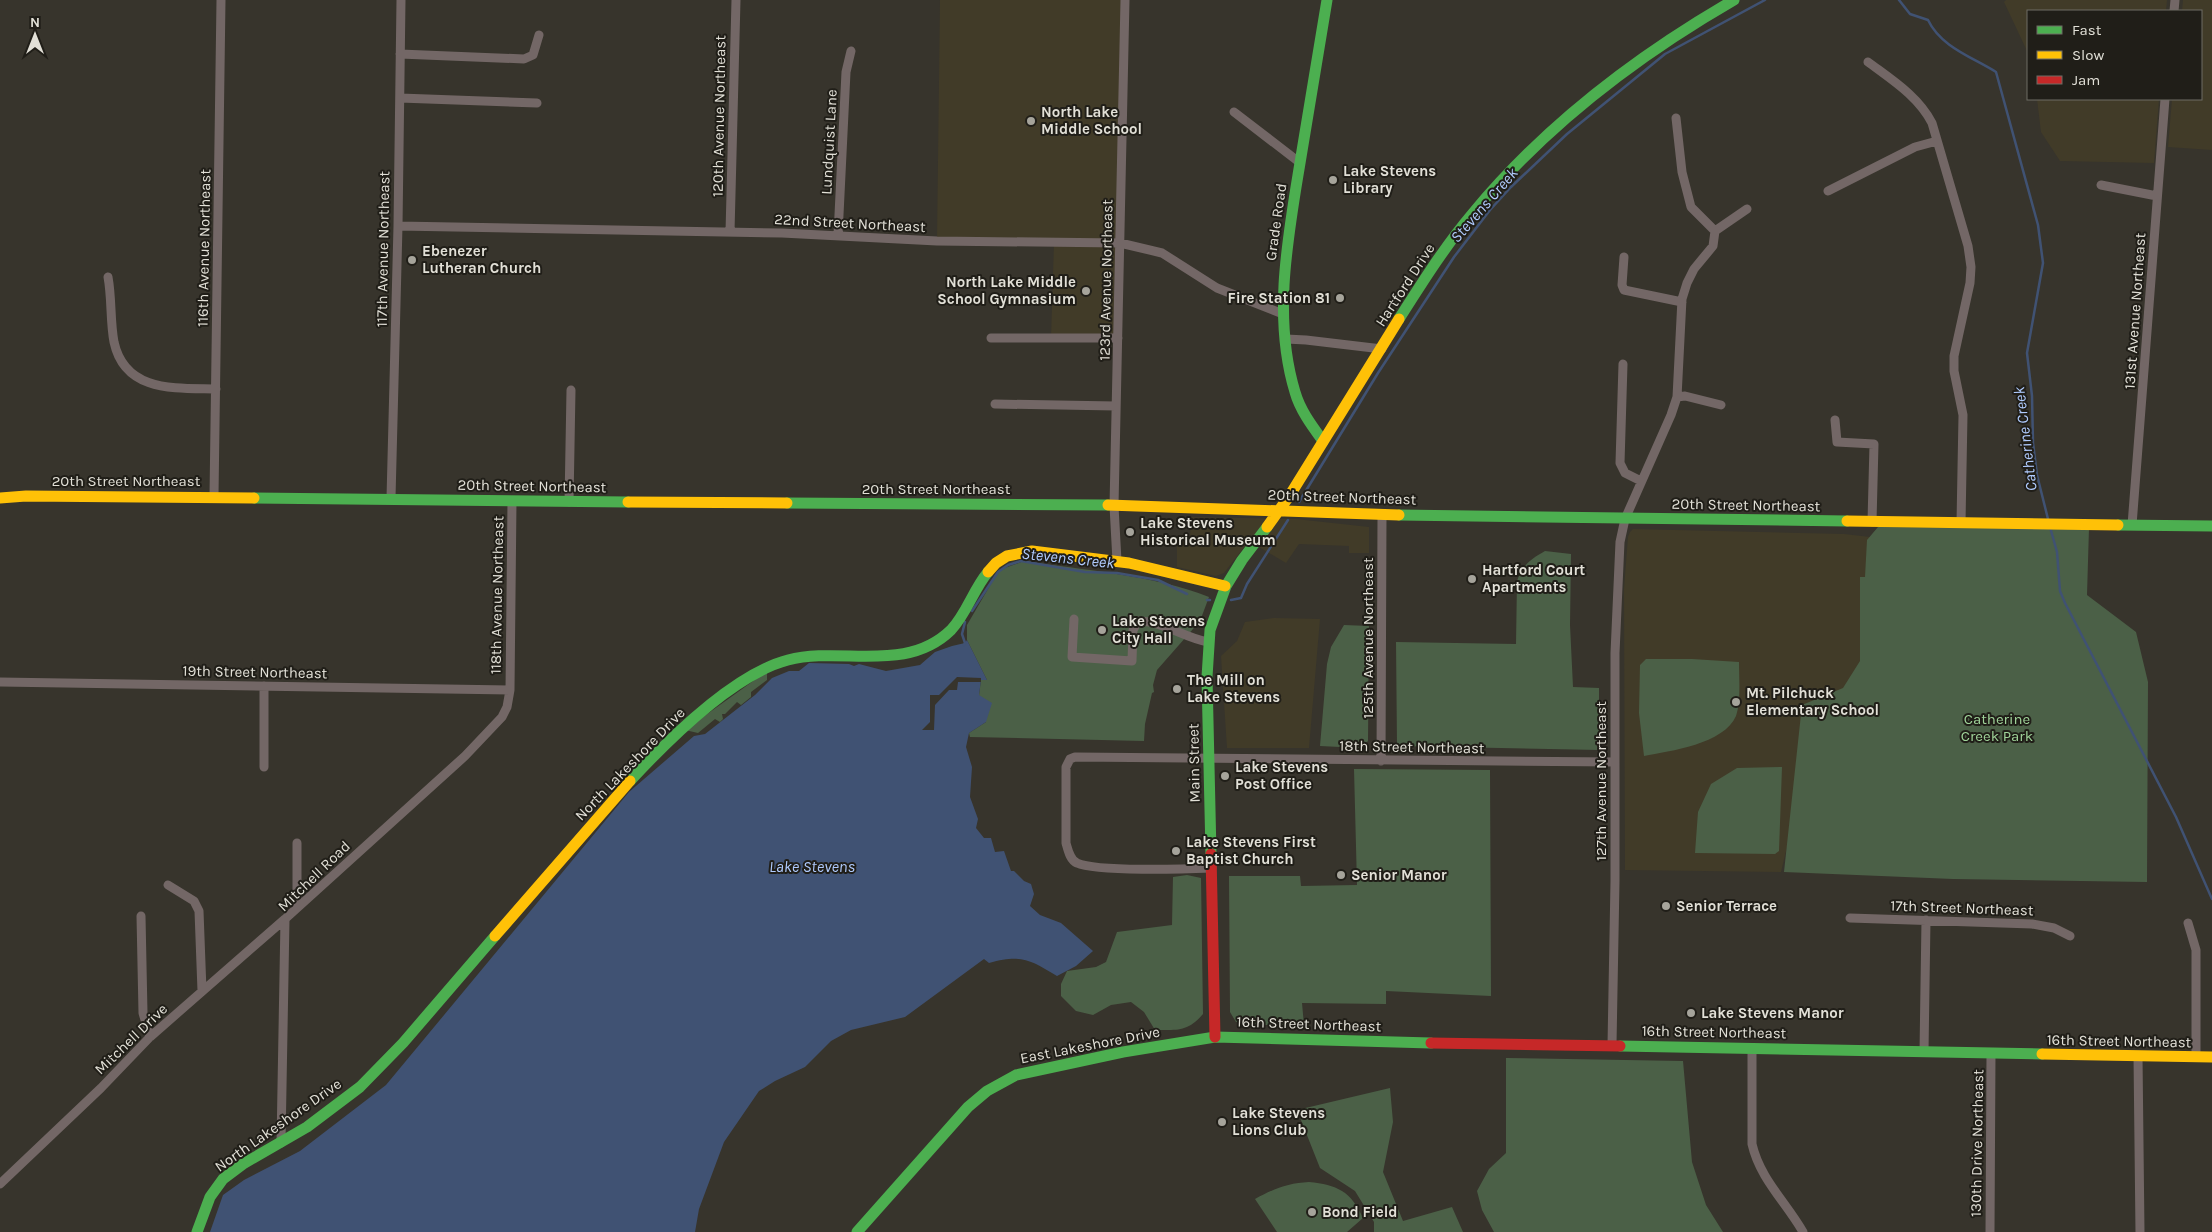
<svg xmlns="http://www.w3.org/2000/svg" width="2212" height="1232" viewBox="0 0 2212 1232" font-family="Karla,sans-serif">
<rect width="100%" height="100%" fill="#37342c"/>
<path fill="#413b28" d="M 940,0 L 1125,0 L 1118,338 L 1051,338 L 1054,243 L 937,241 Z
M 2006,0 L 2167,0 L 2166,11 L 2028,11 L 2028,53 L 2004,2 Z
M 2183,0 L 2212,0 L 2212,150 L 2168,147 L 2172,99 L 2201,99 L 2201,11 L 2182,11 Z
M 2037,99 L 2159,99 L 2154,163 L 2060,161 L 2041,132 Z
M 1191,517 L 1296,519 L 1369,527 L 1369,553 L 1349,553 L 1349,546 L 1299,544 L 1286,563 L 1249,541 L 1224,573 L 1216,576 L 1177,567 L 1177,538 L 1190,537 Z
M 1633,529 L 1844,534 L 1870,537 L 1875,692 L 1806,767 L 1781,872 L 1625,870 L 1624,589 L 1628,537 L 1630,532 Z
M 1274,618 L 1320,619 L 1309,748 L 1227,748 L 1221,656 L 1237,641 L 1245,622 Z"/>
<path fill="#4b6047" d="M 1878,527 L 2089,528 L 2087,595 L 2136,632 L 2148,682 L 2147,882 L 1953,879 L 1784,872 L 1802,705 L 1843,688 L 1860,661 L 1860,577 L 1865,577 L 1867,540 Z
M 1545,551 L 1571,554 L 1570,625 L 1573,687 L 1599,688 L 1599,750 L 1397,746 L 1396,642 L 1516,644 L 1517,581 C 1522,565 1531,559 1545,551 Z
M 1024,561 C 1083,570 1154,575 1209,597 L 1200,621 L 1157,670 L 1153,685 L 1154,692 L 1152,693 L 1145,724 L 1144,741 L 970,737 L 969,733 L 986,722 L 979,695 L 981,680 L 987,680 L 967,640 L 967,625 L 999,570 Z
M 1344,625 L 1369,626 L 1368,741 L 1360,748 L 1320,746 L 1327,664 L 1331,647 Z
M 1646,659 L 1692,659 L 1739,662 C 1739,677 1741,702 1736,716 C 1724,744 1670,751 1644,756 L 1639,713 L 1640,665 Z
M 767,671 L 767,680 L 751,692 L 751,697 L 741,705 L 737,702 L 725,714 L 722,714 L 723,719 L 720,722 L 715,719 L 698,733 L 685,730 Z
M 1782,767 L 1779,851 L 1775,854 L 1695,853 L 1698,812 L 1711,784 L 1737,768 Z
M 1354,769 L 1490,770 L 1491,996 L 1386,991 L 1386,1004 L 1302,1003 L 1304,1025 L 1251,1025 L 1236,1022 L 1230,1012 L 1229,876 L 1300,876 L 1301,886 L 1357,885 Z
M 1187,875 L 1201,878 L 1203,1014 C 1188,1032 1177,1030 1155,1030 L 1144,1012 L 1131,1002 L 1111,1005 L 1093,1015 L 1076,1011 L 1061,996 L 1061,984 L 1067,971 L 1096,967 L 1106,962 L 1117,932 L 1172,925 L 1173,877 Z
M 1506,1058 L 1683,1061 L 1692,1162 L 1706,1205 L 1723,1232 L 1494,1232 L 1482,1210 L 1477,1191 L 1489,1169 L 1506,1153 Z
M 1390,1088 L 1393,1122 L 1383,1172 L 1403,1221 L 1452,1207 L 1463,1232 L 1374,1232 L 1374,1222 L 1355,1191 L 1320,1168 L 1297,1110 Z
M 1309,1182 C 1337,1185 1351,1191 1363,1218 L 1347,1232 L 1277,1232 L 1255,1199 C 1273,1189 1288,1183 1309,1182 Z"/>
<path fill="#405273" d="M 967,640 L 987,680 L 981,680 L 979,695 L 992,703 L 986,722 L 969,733 L 966,747 L 972,767 L 970,797 L 978,819 L 976,828 L 984,838 L 991,838 L 995,852 L 1004,851 L 1011,871 L 1014,871 L 1024,881 L 1031,884 L 1034,894 L 1030,906 L 1040,915 L 1061,923 L 1093,951 L 1076,966 L 1057,976 C 1030,960 1022,954 989,963 L 984,959 L 905,1017 L 851,1030 L 831,1041 L 805,1067 L 775,1081 L 759,1091 L 724,1142 L 699,1209 L 695,1232 L 210,1232 L 223,1195 L 244,1180 L 300,1151 L 386,1085 L 629,792 L 694,736 L 705,734 L 755,695 L 772,678 L 789,671 L 799,671 L 809,663 L 849,664 L 854,666 L 859,664 L 886,671 L 920,665 L 935,652 L 952,646 L 965,643 Z"/>
<path fill="#37342c" d="M 957,677 L 981,678 L 981,682 L 958,682 L 957,690 L 949,690 L 935,705 L 934,730 L 922,730 L 930,722 L 930,695 L 939,695 Z"/>
<g fill="none" stroke-linecap="round" stroke-linejoin="round">
<path stroke="#405273" stroke-width="2.5" d="M 1899,0 L 1910,14 L 1928,20 C 1941,47 1972,57 1996,72 L 2038,225 L 2043,263 L 2027,353 L 2032,396 L 2033,443 L 2037,475 L 2048,519
M 1299,502 L 1378,373 L 1454,257 L 1490,210 L 1511,187 L 1567,134 L 1665,54 L 1765,0
M 2050,527 L 2057,552 L 2060,591 L 2065,603 L 2176,817 L 2212,899
M 1207,600 L 1210,600
M 1231,600 L 1241,598 L 1247,584 L 1288,520
M 972,611 L 998,572 L 1008,565 L 1021,561 L 1085,572 L 1117,573 L 1158,580 L 1187,594
M 964,645 L 965,643 L 962,634 L 965,622"/>
<path stroke="#736766" stroke-width="9" d="M 2174,11 L 2175,0
M 400,54 L 524,59 L 533,55 L 539,35
M 1868,62 C 1892,80 1918,96 1932,123 L 1968,246 L 1971,267 L 1970,283 L 1954,356 L 1954,371 L 1963,415 L 1961,523
M 400,98 L 537,103
M 1234,112 L 1299,162
M 2101,185 L 2157,196
M 1828,191 L 1915,147 L 1937,141
M 398,226 L 782,233 L 937,241 L 1120,243 L 1162,253 L 1217,288 L 1283,314
M 1715,231 L 1747,209
M 730,232 L 736,0
M 838,235 L 846,72 L 851,51
M 1624,257 L 1622,285 L 1624,290 L 1682,302
M 108,277 C 112,299 110,321 114,342 C 125,393 176,388 216,389
M 991,338 L 1118,338
M 1286,339 L 1306,340 L 1382,349
M 1623,364 L 1620,463 L 1625,473 L 1641,481
M 1677,397 L 1685,396 L 1721,405
M 995,404 L 1116,406
M 1835,420 L 1837,442 L 1874,444 L 1872,522
M 214,496 L 221,0
M 391,498 L 398,226 L 401,0
M 569,502 L 571,390
M 2132,525 L 2165,99
M 1117,561 L 1114,506 L 1125,0
M 1074,619 L 1072,657 L 1132,661 L 1133,630 L 1138,621 C 1163,621 1184,638 1208,642
M 0,682 L 510,690
M 1381,761 L 1382,515
M 264,767 L 264,686
M 1212,868 C 1187,869 1096,872 1077,863 C 1070,860 1068,850 1066,843 L 1066,767 L 1070,759 L 1075,757 L 1615,762
M 168,885 L 194,901 L 199,911 L 202,991
M 297,908 L 297,843
M 141,916 L 143,1013 L 150,1037
M 1850,918 L 2032,924 L 2054,928 L 2070,936
M 2188,923 L 2196,950 L 2196,1057
M 1612,1045 L 1615,881 L 1615,653 L 1620,542 L 1625,519 L 1671,415 L 1677,397 L 1682,299 L 1687,283 L 1694,269 L 1713,246 L 1715,231 L 1691,207 L 1682,172 L 1676,118
M 1752,1048 L 1752,1144 C 1760,1179 1786,1202 1803,1232
M 1924,1052 L 1926,920
M 2138,1056 L 2140,1232
M 281,1143 L 285,919 L 465,756 L 502,717 L 507,707 L 510,690 L 512,501
M 0,1184 L 101,1088 L 150,1037 L 285,919
M 1990,1232 L 1991,1054"/>
<path stroke="#4caf50" stroke-width="11" d="M 1399,319 C 1422,283 1445,246 1473,213 C 1545,126 1637,56 1734,0
M 1323,441 C 1312,426 1300,410 1295,392 C 1273,320 1287,242 1299,169 C 1308,113 1318,56 1327,0
M 254,498 L 628,502
M 787,503 L 1108,505
M 1399,515 L 1847,521
M 2118,525 L 2212,526
M 630,781 C 667,741 734,674 788,660 C 842,646 906,674 951,630 C 967,613 973,590 988,572
M 1211,854 L 1207,677 L 1210,630 L 1226,586 L 1242,560 L 1267,527
M 1620,1046 L 2042,1054
M 197,1232 L 210,1197 L 223,1179 L 243,1164 L 307,1127 L 360,1087 L 403,1043 L 495,936
M 857,1232 L 968,1107 L 987,1091 L 1016,1075 L 1123,1052 L 1215,1037 L 1431,1043"/>
<path stroke="#ffc107" stroke-width="11" d="M 0,498 L 26,496 L 254,498
M 628,502 L 787,503
M 1108,505 L 1399,515
M 1847,521 L 2118,525
M 1267,527 L 1290,495 L 1399,319
M 988,572 L 996,563 L 1007,556 L 1032,551 L 1129,563 L 1225,586
M 495,936 L 630,781
M 2042,1054 L 2212,1057"/>
<path stroke="#c62828" stroke-width="11" d="M 1211,854 L 1215,1037
M 1431,1043 L 1620,1046"/>
</g>
<g fill="#a6a49b" stroke="#201e18" stroke-width="2">
<circle cx="1031" cy="121" r="5"/>
<circle cx="1333" cy="180" r="5"/>
<circle cx="412" cy="260" r="5"/>
<circle cx="1086" cy="291" r="5"/>
<circle cx="1340" cy="298" r="5"/>
<circle cx="1130" cy="532" r="5"/>
<circle cx="1472" cy="579" r="5"/>
<circle cx="1102" cy="630" r="5"/>
<circle cx="1177" cy="689" r="5"/>
<circle cx="1736" cy="702" r="5"/>
<circle cx="1225" cy="776" r="5"/>
<circle cx="1176" cy="851" r="5"/>
<circle cx="1341" cy="875" r="5"/>
<circle cx="1666" cy="906" r="5"/>
<circle cx="1691" cy="1013" r="5"/>
<circle cx="1222" cy="1122" r="5"/>
<circle cx="1312" cy="1212" r="5"/>
</g>
<g text-anchor="middle" dominant-baseline="central" stroke-width="4" stroke-linejoin="round" paint-order="stroke">
<g font-size="15" font-weight="bold" fill="#e2e0d7" stroke="#201e18" text-anchor="start">
<text x="1041" y="112">North Lake<tspan x="1041" dy="17">Middle School</tspan></text>
<text x="1343" y="171">Lake Stevens<tspan x="1343" dy="17">Library</tspan></text>
<text x="422" y="251">Ebenezer<tspan x="422" dy="17">Lutheran Church</tspan></text>
<text x="1076" y="282" text-anchor="end">North Lake Middle<tspan x="1076" dy="17">School Gymnasium</tspan></text>
<text x="1330" y="298" text-anchor="end">Fire Station 81</text>
<text x="1140" y="523">Lake Stevens<tspan x="1140" dy="17">Historical Museum</tspan></text>
<text x="1482" y="570">Hartford Court<tspan x="1482" dy="17">Apartments</tspan></text>
<text x="1112" y="621">Lake Stevens<tspan x="1112" dy="17">City Hall</tspan></text>
<text x="1187" y="680">The Mill on<tspan x="1187" dy="17">Lake Stevens</tspan></text>
<text x="1746" y="693">Mt. Pilchuck<tspan x="1746" dy="17">Elementary School</tspan></text>
<text x="1235" y="767">Lake Stevens<tspan x="1235" dy="17">Post Office</tspan></text>
<text x="1186" y="842">Lake Stevens First<tspan x="1186" dy="17">Baptist Church</tspan></text>
<text x="1351" y="875">Senior Manor</text>
<text x="1676" y="906">Senior Terrace</text>
<text x="1701" y="1013">Lake Stevens Manor</text>
<text x="1232" y="1113">Lake Stevens<tspan x="1232" dy="17">Lions Club</tspan></text>
<text x="1322" y="1212">Bond Field</text>
</g>
<g font-size="15" fill="#e2e0d7" stroke="#201e18">
<text transform="translate(719 116) rotate(-89)">120th Avenue Northeast</text>
<text transform="translate(829 142) rotate(-87)">Lundquist Lane</text>
<text transform="translate(1276 222) rotate(-82)">Grade Road</text>
<text transform="translate(850 223) rotate(3)">22nd Street Northeast</text>
<text transform="translate(204 248) rotate(-89)">116th Avenue Northeast</text>
<text transform="translate(383 249) rotate(-89)">117th Avenue Northeast</text>
<text transform="translate(1106 280) rotate(-89)">123rd Avenue Northeast</text>
<text transform="translate(1405 285) rotate(-57)">Hartford Drive</text>
<text transform="translate(2135 311) rotate(-86)">131st Avenue Northeast</text>
<text x="126" y="481">20th Street Northeast</text>
<text transform="translate(532 486) rotate(1)">20th Street Northeast</text>
<text x="936" y="489">20th Street Northeast</text>
<text transform="translate(1342 497) rotate(2)">20th Street Northeast</text>
<text transform="translate(1746 505) rotate(1)">20th Street Northeast</text>
<text transform="translate(497 595) rotate(-89)">118th Avenue Northeast</text>
<text transform="translate(1368 638) rotate(-90)">125th Avenue Northeast</text>
<text transform="translate(255 672) rotate(1)">19th Street Northeast</text>
<text transform="translate(1412 747) rotate(1)">18th Street Northeast</text>
<text transform="translate(1194 763) rotate(-91)">Main Street</text>
<text transform="translate(630 764) rotate(-46)">North Lakeshore Drive</text>
<text transform="translate(1601 781) rotate(-90)">127th Avenue Northeast</text>
<text transform="translate(314 876) rotate(-44)">Mitchell Road</text>
<text transform="translate(1962 908) rotate(2)">17th Street Northeast</text>
<text transform="translate(1309 1024) rotate(2)">16th Street Northeast</text>
<text transform="translate(1714 1032) rotate(1)">16th Street Northeast</text>
<text transform="translate(131 1039) rotate(-44)">Mitchell Drive</text>
<text transform="translate(2119 1041) rotate(1)">16th Street Northeast</text>
<text transform="translate(1090 1045) rotate(-11)">East Lakeshore Drive</text>
<text transform="translate(278 1125) rotate(-35)">North Lakeshore Drive</text>
<text transform="translate(1977 1143) rotate(-89)">130th Drive Northeast</text>
</g>
<g font-size="15" fill="#a0d49a" stroke="#201e18">
<text x="1997" y="719">Catherine<tspan x="1997" dy="17">Creek Park</tspan></text>
</g>
<g font-size="16" font-style="italic" fill="#b0cbfe" stroke="#201e18">
<text transform="translate(1484 205) rotate(-49)">Stevens Creek</text>
<text transform="translate(2025 439) rotate(-97)">Catherine Creek</text>
<text transform="translate(1068 558) rotate(6)">Stevens Creek</text>
<text x="812" y="866">Lake Stevens</text>
</g>
</g>
<rect x="2027" y="10" width="175" height="90" fill="#201e18" stroke="#6e6c64"/>
<rect x="2037" y="26" width="25" height="8" fill="#4caf50" stroke="#6e6c64"/>
<text x="2072" y="35" font-size="15" fill="#e2e0d7">Fast</text>
<rect x="2037" y="51" width="25" height="8" fill="#ffc107" stroke="#6e6c64"/>
<text x="2072" y="60" font-size="15" fill="#e2e0d7">Slow</text>
<rect x="2037" y="76" width="25" height="8" fill="#c62828" stroke="#6e6c64"/>
<text x="2072" y="85" font-size="15" fill="#e2e0d7">Jam</text>
<g transform="translate(35 35)" stroke="#201e18" stroke-width="4" paint-order="stroke">
<path d="M0-4L9 19L0 12L-9 19Z" fill="#e2e0d7"/>
<text y="-8" font-size="14" font-weight="bold" text-anchor="middle" fill="#e2e0d7">N</text>
</g>
</svg>
